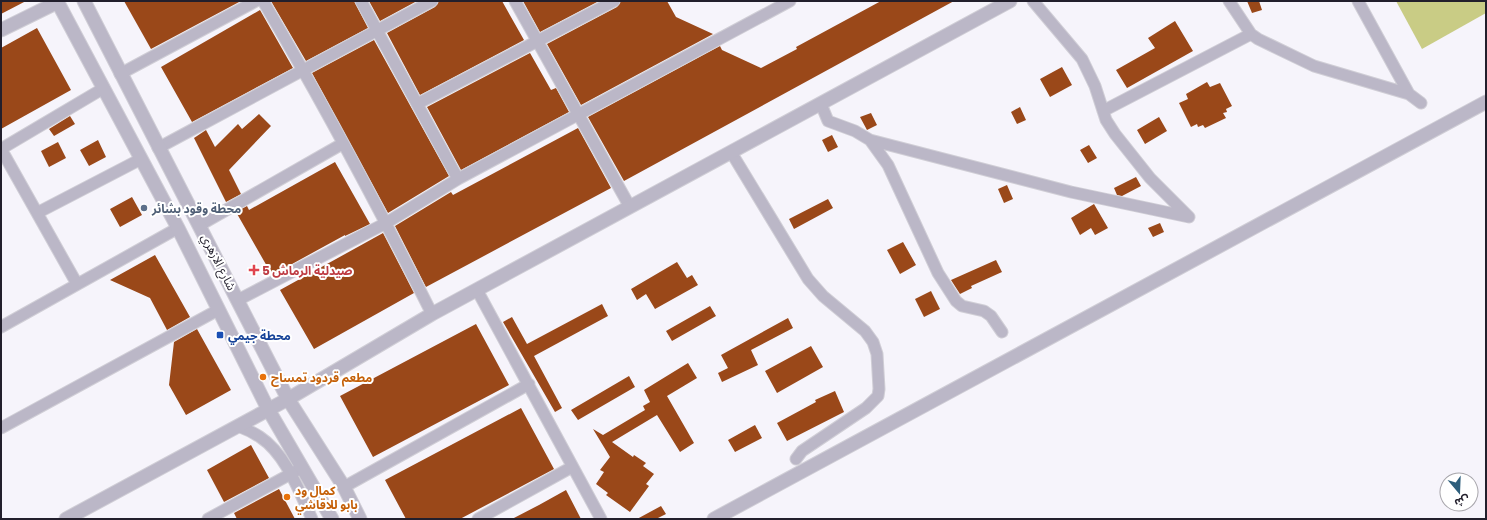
<svg xmlns="http://www.w3.org/2000/svg" width="1487" height="520" viewBox="0 0 1487 520" font-family="Poppins,'Noto Sans Arabic',sans-serif">
<rect width="100%" height="100%" fill="#f6f4fb"/>
<path fill="#c9cc85" d="M 1396,1 L 1486,1 L 1486,13 L 1422,49 Z"/>
<path fill="#9a4819" d="M 1,1 L 26,1 L 1,14 Z
M 124,1 L 241,1 L 151,49 Z
M 271,1 L 354,1 L 368,28 L 306,61 Z
M 369,1 L 417,1 L 380,21 Z
M 439,1 L 502,1 L 524,40 L 420,95 L 387,33 L 435,7 Z
M 523,1 L 599,1 L 540,32 Z
M 621,1 L 667,1 L 676,17 L 713,34 L 581,105 L 547,44 L 617,7 Z
M 881,1 L 954,1 L 624,181 L 588,117 L 720,46 L 722,50 L 761,68 L 797,49 L 796,47 Z
M 1247,1 L 1259,1 L 1262,10 L 1252,13 Z
M 260,10 L 293,68 L 192,122 L 161,67 Z
M 1175,21 L 1193,51 L 1127,88 L 1116,70 L 1155,48 L 1148,38 Z
M 37,28 L 71,90 L 1,129 L 1,48 Z
M 374,40 L 449,176 L 388,213 L 312,73 Z
M 530,53 L 551,90 L 556,88 L 569,112 L 461,170 L 427,107 Z
M 1062,67 L 1072,85 L 1050,97 L 1040,79 Z
M 1207,82 L 1210,87 L 1220,83 L 1232,106 L 1226,109 L 1227,112 L 1223,113 L 1226,118 L 1205,128 L 1203,125 L 1198,127 L 1197,124 L 1191,127 L 1179,103 L 1188,99 L 1186,94 Z
M 1020,107 L 1026,120 L 1017,124 L 1011,112 Z
M 871,113 L 877,125 L 867,130 L 860,117 Z
M 259,114 L 271,126 L 229,170 L 241,194 L 226,202 L 194,138 L 206,130 L 215,147 L 238,124 L 242,129 Z
M 70,116 L 75,124 L 54,136 L 49,129 Z
M 1159,117 L 1167,131 L 1145,144 L 1137,130 Z
M 578,128 L 611,188 L 426,287 L 395,226 L 451,192 L 453,195 Z
M 832,135 L 838,147 L 828,152 L 822,140 Z
M 98,140 L 106,157 L 89,166 L 80,150 Z
M 58,142 L 66,158 L 49,167 L 41,151 Z
M 1089,145 L 1097,158 L 1088,163 L 1080,150 Z
M 335,162 L 370,224 L 345,236 L 345,235 L 272,275 L 236,212 L 247,206 L 249,210 Z
M 1136,177 L 1141,186 L 1122,196 L 1117,195 L 1114,188 Z
M 1007,185 L 1013,199 L 1004,203 L 998,189 Z
M 132,197 L 142,215 L 120,227 L 110,209 Z
M 828,199 L 833,208 L 794,229 L 789,219 Z
M 1094,204 L 1108,228 L 1095,235 L 1091,228 L 1080,235 L 1071,218 Z
M 1160,223 L 1164,232 L 1153,237 L 1148,228 Z
M 383,233 L 414,293 L 314,349 L 280,290 Z
M 903,242 L 916,265 L 900,274 L 887,250 Z
M 155,255 L 190,317 L 167,330 L 150,298 L 110,280 Z
M 996,260 L 1002,272 L 971,286 L 972,288 L 960,294 L 951,280 Z
M 677,262 L 687,278 L 692,275 L 698,285 L 655,309 L 646,294 L 637,300 L 631,289 Z
M 931,291 L 940,309 L 924,317 L 915,299 Z
M 602,304 L 608,316 L 534,356 L 562,408 L 555,412 L 503,322 L 512,317 L 527,344 Z
M 710,306 L 716,316 L 672,341 L 666,331 Z
M 788,318 L 793,328 L 751,350 L 758,365 L 722,382 L 718,373 L 728,368 L 721,355 Z
M 476,324 L 509,385 L 373,457 L 340,396 Z
M 197,329 L 231,390 L 186,415 L 169,385 L 174,342 Z
M 811,346 L 823,367 L 777,393 L 765,371 Z
M 688,363 L 697,378 L 667,396 L 694,443 L 680,452 L 657,415 L 612,442 L 633,457 L 634,455 L 646,463 L 643,466 L 654,474 L 646,484 L 649,486 L 630,512 L 606,495 L 608,493 L 596,484 L 604,472 L 600,470 L 610,457 L 593,429 L 603,435 L 645,410 L 643,406 L 650,402 L 644,390 Z
M 629,376 L 635,387 L 578,420 L 571,410 Z
M 835,391 L 844,412 L 787,441 L 777,423 L 816,402 L 815,400 Z
M 521,408 L 554,469 L 460,519 L 406,519 L 385,480 Z
M 755,425 L 762,438 L 735,452 L 728,440 Z
M 251,445 L 269,478 L 224,502 L 207,470 Z
M 279,489 L 295,519 L 237,519 L 234,513 Z
M 566,490 L 581,519 L 512,519 L 539,505 Z
M 661,506 L 666,514 L 656,519 L 637,519 Z"/>
<g fill="none" stroke-linecap="round" stroke-linejoin="round">
<g stroke="#d0ced6" stroke-width="13">
<path id="minor" d="M 263,1 C 323,103 379,208 432,314
M 361,1 L 458,179
M 515,1 L 630,207
M 1033,1 L 1082,59 L 1095,86 L 1106,120 L 1115,134 L 1150,178 L 1189,217
M 1229,1 L 1251,34 L 1258,39 L 1314,66 L 1409,94 L 1421,103
M 1358,1 L 1409,94
M 120,74 L 256,1
M 417,104 L 614,1
M 821,104 L 828,121 L 855,131 L 870,140 L 888,165 L 938,273 L 956,301 L 962,306 L 984,311 L 991,316 L 1002,332
M 1103,111 L 1251,34
M 870,140 L 1071,192 L 1189,217
M 158,148 L 432,1
M 1,149 L 77,284
M 1,149 L 104,88
M 731,152 L 808,279 L 823,296 L 865,331 L 873,342 L 877,354 L 879,389 L 878,396 L 866,408 L 802,451 L 796,459
M 37,213 L 141,159
M 200,225 L 342,144
M 477,290 L 601,519
M 238,300 L 386,223 L 458,179 L 790,1
M 1,327 L 178,228
M 238,426 C 246,429 254,433 260,437 C 286,454 300,493 312,519
M 1,428 L 218,310
M 344,487 L 529,384
M 208,519 L 296,471
M 478,519 L 572,467"/>
</g>
<g stroke="#d0ced6" stroke-width="15">
<path id="tertiary" d="M 57,1 L 178,228 L 268,409 L 332,519
M 84,1 L 288,399 L 344,487 L 360,519
M 1,30 L 58,2
M 66,519 L 288,399 L 432,314 L 1010,1
M 714,519 L 1486,102"/>
</g>
<use href="#minor" stroke="#bbb7c7" stroke-width="11"/>
<use href="#tertiary" stroke="#bbb7c7" stroke-width="13"/>
</g>
<circle fill="#5c6f8a" stroke="#fff" stroke-width="1.5" cx="144" cy="208" r="4"/>
<path fill="#e0444e" stroke="#fff" stroke-width="1.5" d="M252 264h4v4h4v4h-4v4h-4v-4h-4v-4h4z"/>
<rect fill="#1a4fb4" stroke="#fff" stroke-width="1.5" x="216" y="331" width="8" height="8" rx="2"/>
<g fill="#e8710a" stroke="#fff" stroke-width="1.5">
<circle cx="263" cy="377" r="4"/>
<circle cx="287" cy="497" r="4"/>
</g>
<g text-anchor="middle" dominant-baseline="central" stroke-width="4" stroke-linejoin="round" paint-order="stroke">
<g font-size="12" font-weight="bold" fill="#4e5e75" stroke="#fff" text-anchor="start">
<text x="152" y="208">محطة وقود بشائر</text>
</g>
<g font-size="12" fill="#221f2c" stroke="#fff">
<text transform="translate(219 262) rotate(63)">شارع الازهري</text>
</g>
<g font-size="12" font-weight="bold" fill="#be3a42" stroke="#fff" text-anchor="start">
<text x="262" y="270">صيدلية الرماش 5</text>
</g>
<g font-size="12" font-weight="bold" fill="#164399" stroke="#fff" text-anchor="start">
<text x="228" y="335">محطة جيمي</text>
</g>
<g font-size="12" font-weight="bold" fill="#c56008" stroke="#fff" text-anchor="start">
<text x="271" y="377">مطعم قردود تمساح</text>
<text x="295" y="490">كمال ود<tspan x="295" dy="14">بابو للاقاشي</tspan></text>
</g>
</g>
<rect width="1487" height="520" fill="none" stroke="#221f2c" stroke-width="4"/>
<g transform="translate(1459 492) rotate(161)"><circle r="19" fill="#ffffff" stroke="#a7a5ab"/>
<path d="M0-3L7 15L0 10L-7 15Z" fill="#2d5e7c"/>
<text y="-6" font-size="11" font-weight="bold" text-anchor="middle" fill="#221f2c">ش</text>
</g>
</svg>
